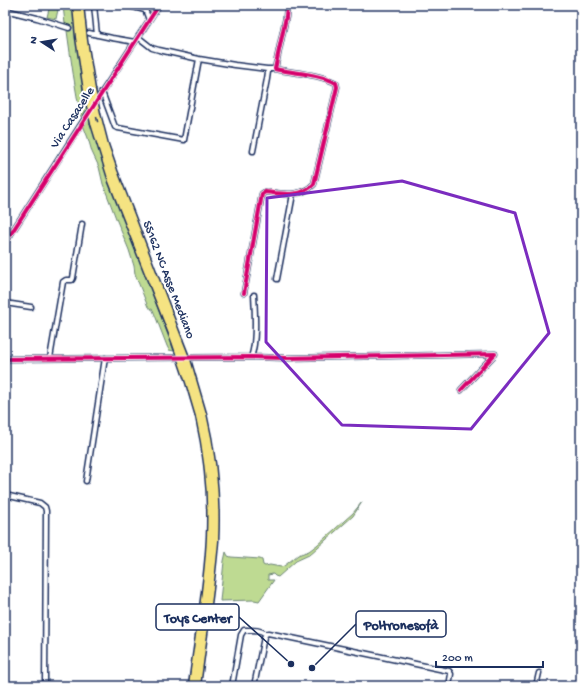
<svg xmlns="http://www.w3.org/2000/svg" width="586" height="691" viewBox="0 0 586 691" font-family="'Gochi Hand',sans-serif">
<rect width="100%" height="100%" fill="#fff"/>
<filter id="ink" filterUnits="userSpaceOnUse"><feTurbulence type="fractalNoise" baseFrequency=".025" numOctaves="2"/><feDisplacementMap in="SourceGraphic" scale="8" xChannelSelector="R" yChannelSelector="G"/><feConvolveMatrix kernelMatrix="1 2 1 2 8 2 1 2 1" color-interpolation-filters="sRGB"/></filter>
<g filter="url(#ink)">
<path fill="#beda92" stroke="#6c8478" d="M 50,5 L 59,5 L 56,19 L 47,17 Z
M 63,5 L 73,5 L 88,110 L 84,116 L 81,117 C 75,89 71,60 67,31 L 71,30 L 71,26 L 65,24 Z
M 89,117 L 107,173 L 174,351 L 169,350 L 167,346 L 153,310 L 148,307 L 135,274 L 134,266 L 129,250 L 117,221 L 103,184 L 99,167 L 92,152 L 88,138 L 83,125 Z
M 362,502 L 353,516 L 309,555 L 296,561 L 278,577 L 275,576 L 273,574 L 268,575 L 268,580 L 274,580 L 259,601 L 254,600 L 220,601 L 224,561 L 226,552 L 228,556 L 231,557 L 260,559 L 262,560 L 263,565 L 265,566 L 270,565 L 281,567 L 284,566 L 298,555 L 309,551 L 317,545 L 353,513 Z"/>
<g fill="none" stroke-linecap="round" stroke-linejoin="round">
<path stroke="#d1d5df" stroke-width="4" stroke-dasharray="4 2" stroke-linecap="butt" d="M 69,28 L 89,33"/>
<g stroke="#1b2f5e" stroke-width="7">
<path id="minor" d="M 94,5 L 97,35
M 125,5 L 145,10 L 146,12 L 149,20
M 5,10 L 37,18 L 69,28
M 89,33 L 112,38 L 135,42
M 138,37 L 152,48 L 159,50 L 199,59 L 235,65 L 267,69 L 275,69
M 102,92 L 115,127 L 118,128 L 184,140 L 199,59
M 95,103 L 159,5
M 253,151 L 267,79 L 268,72 L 267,69
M 5,243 L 91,109
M 277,279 L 293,194
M 244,293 L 262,194 L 265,192 C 282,194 301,198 314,184 L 337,87 L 336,83 C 320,74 293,73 275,69 L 286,17 L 287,5
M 5,303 L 31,307
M 251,357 C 257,342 255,312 254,295
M 50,358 L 63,282 L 66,280 L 72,280 L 73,278 L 82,224
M 5,359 L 251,357 L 286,358 L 495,354 L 461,390
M 86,481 L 105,358
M 5,495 L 40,503 L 45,507 L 46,511 L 45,686
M 232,686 L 241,635 L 244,630 C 253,630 259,629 266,634
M 254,686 L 264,637 L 266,634 L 268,633 L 449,671 L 451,674 L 449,686
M 536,686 L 539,673"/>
</g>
<g stroke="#1b2f5e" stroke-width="9">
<path id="highway" d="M 76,5 L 79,37 L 88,97
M 80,5 L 84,41 L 92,90
M 97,114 L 105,145 L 114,171 L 179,340
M 94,123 L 112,181 L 175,341
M 192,686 C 198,637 208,587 210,537 C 212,496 208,456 199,416
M 197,686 C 203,638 211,590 215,541 C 217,499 213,456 203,414"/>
</g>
<use href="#minor" stroke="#fff" stroke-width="4"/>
<use href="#highway" stroke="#f5e382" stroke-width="6"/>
<g stroke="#1b2f5e" stroke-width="9" stroke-linecap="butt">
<path id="highway-bridge" d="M 92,90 L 97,114
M 88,97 L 94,123
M 179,340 L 188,363 L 203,414
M 175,341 L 189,382 L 199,416"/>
</g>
<use href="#highway-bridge" stroke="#f5e382" stroke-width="6"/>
<g stroke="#fff" stroke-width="6">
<path id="cycleway" d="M 5,243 L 135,42 L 159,5
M 244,293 L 262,194 L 265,192 C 282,194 301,198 314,184 L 337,87 L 336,83 C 320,74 293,73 275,69 L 286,17 L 287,5
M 5,359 L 251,357 L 286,358 L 495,354 L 461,390"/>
</g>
<use href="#cycleway" stroke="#d6006c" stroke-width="4"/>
</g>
</g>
<path fill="none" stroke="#7b2cbf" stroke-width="3" stroke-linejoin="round" d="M 402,181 L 515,213 L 549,333 L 471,429 L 342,425 L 266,342 L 267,198 Z"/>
<g text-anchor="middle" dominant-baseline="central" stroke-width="4" stroke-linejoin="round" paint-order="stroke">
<g font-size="13" fill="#1b2f5e" stroke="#fff">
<text transform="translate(73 118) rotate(-57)">Via Casacelle</text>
<text transform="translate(168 280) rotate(69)">SS162 NC Asse Mediano</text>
</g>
</g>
<path fill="none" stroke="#1b2f5e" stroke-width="1.5" d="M291 664L239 617M312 668L356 624"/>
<g fill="#1b2f5e" stroke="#fff" stroke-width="1.5">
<circle cx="291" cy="664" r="4"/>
<circle cx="312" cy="668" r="4"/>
</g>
<g fill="#fff" stroke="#1b2f5e" stroke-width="1.5">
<rect x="156" y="604" width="83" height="26" rx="4"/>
<rect x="356" y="611" width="90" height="26" rx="4"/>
</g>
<g font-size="14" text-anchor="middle" font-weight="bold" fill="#1b2f5e">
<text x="198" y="622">Toys Center</text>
<text x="401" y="629">Poltronesofà</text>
</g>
<rect width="586" height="691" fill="none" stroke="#fff" stroke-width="20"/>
<rect x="10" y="10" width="566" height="671" fill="none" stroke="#1b2f5e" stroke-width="1.5" filter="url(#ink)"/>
<g transform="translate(42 42) rotate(282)" stroke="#ffffff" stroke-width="3" paint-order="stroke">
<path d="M0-3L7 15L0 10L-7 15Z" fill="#1b2f5e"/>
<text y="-6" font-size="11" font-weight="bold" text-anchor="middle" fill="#1b2f5e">N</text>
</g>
<path d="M436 661v6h107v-6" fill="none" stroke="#1b2f5e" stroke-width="2"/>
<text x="442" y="661" font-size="12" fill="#1b2f5e" stroke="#ffffff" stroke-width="3" paint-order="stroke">200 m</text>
</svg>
